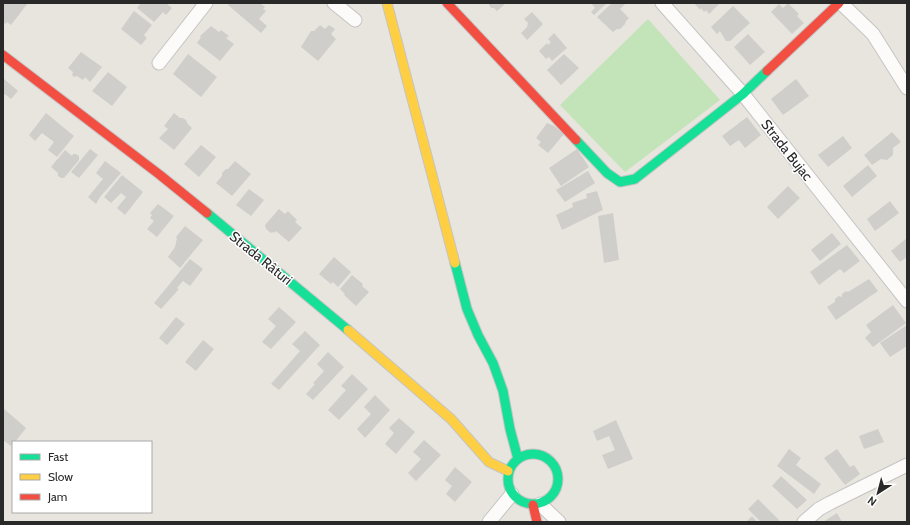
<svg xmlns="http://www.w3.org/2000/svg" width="910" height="525" viewBox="0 0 910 525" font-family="Cabin,sans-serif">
<rect width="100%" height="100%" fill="#e8e5de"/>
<path fill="#c3e3b8" d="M 648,19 L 720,100 L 625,172 L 560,105 Z"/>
<path fill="#d0ceca" d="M 3,3 L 28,3 L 11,25 L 7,22 L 6,24 L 3,22 Z
M 141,3 L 166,3 L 172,8 L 166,15 L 163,12 L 154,22 L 137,8 Z
M 230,3 L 260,3 L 265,7 L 263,9 L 266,11 L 259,19 L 267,26 L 261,33 L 228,5 Z
M 488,3 L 506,3 L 497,11 L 494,8 L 491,8 Z
M 591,3 L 607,3 L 594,15 L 591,12 L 595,8 Z
M 612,3 L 624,3 L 625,4 L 620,9 L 629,18 L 626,21 L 625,24 L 620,29 L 617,29 L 613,32 L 597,17 Z
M 694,3 L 720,3 L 709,14 L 706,10 L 704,12 L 701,8 L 700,10 Z
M 788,3 L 799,14 L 797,16 L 804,23 L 792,34 L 771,12 L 779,4 L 783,8 Z
M 733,6 L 750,23 L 730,41 L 726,41 L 720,31 L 717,34 L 711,27 Z
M 134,11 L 152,25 L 144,35 L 147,38 L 141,45 L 121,29 Z
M 532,12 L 543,24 L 527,40 L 521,33 L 527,27 L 528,23 L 524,19 Z
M 320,25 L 325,29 L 329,25 L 335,29 L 331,34 L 336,39 L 318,61 L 301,47 L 311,31 L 314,31 Z
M 211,26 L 219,32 L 221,30 L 229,36 L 226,38 L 234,44 L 220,61 L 197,43 L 201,37 L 200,36 Z
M 554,33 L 567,48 L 552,61 L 549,57 L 546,59 L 539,51 L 547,43 L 548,45 L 551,42 L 548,39 Z
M 748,34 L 765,52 L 750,65 L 734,47 Z
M 81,52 L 102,67 L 90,82 L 85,77 L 83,80 L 77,76 L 74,77 L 72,75 L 73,72 L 68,68 Z
M 188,54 L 217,77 L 201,97 L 173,74 Z
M 564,54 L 579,68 L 561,85 L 547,70 Z
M 108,72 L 127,87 L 112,106 L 92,91 Z
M 3,78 L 18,91 L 11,99 L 5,94 L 3,96 Z
M 796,79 L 809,96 L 783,115 L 771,99 Z
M 46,113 L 74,136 L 57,157 L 48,150 L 54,142 L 42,133 L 35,141 L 29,135 Z
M 174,113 L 180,118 L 183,118 L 186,120 L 187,123 L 192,128 L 174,150 L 159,138 L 168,129 L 164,126 Z
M 747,117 L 761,135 L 745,148 L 739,140 L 730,146 L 722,136 Z
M 547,123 L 554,126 L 564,134 L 548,153 L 538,145 L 541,142 L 536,138 Z
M 892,132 L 901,142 L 893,148 L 893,155 L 887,160 L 881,159 L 872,165 L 864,155 Z
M 843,136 L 852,148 L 828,167 L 818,155 Z
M 201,145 L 216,157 L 199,177 L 184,164 Z
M 90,149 L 98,155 L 79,178 L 71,172 Z
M 577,149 L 589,167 L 561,186 L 549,168 Z
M 65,150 L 72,156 L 73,154 L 76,154 L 79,156 L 79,160 L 64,178 L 61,178 L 58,176 L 58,173 L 51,167 Z
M 105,161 L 121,173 L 100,197 L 96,204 L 88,197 L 103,179 L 96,173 Z
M 235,161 L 251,174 L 232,196 L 216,183 L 222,176 L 222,173 L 226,169 L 228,169 Z
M 868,165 L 877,176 L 852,197 L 843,186 Z
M 588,171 L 595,183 L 565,202 L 556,190 Z
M 122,175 L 143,192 L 125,215 L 117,208 L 126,197 L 121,193 L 111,203 L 104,197 Z
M 788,186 L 800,198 L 778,219 L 767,207 Z
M 249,189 L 264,200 L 251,216 L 236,205 Z
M 597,191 L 603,210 L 562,230 L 556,215 L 573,207 L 572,203 L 587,198 L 586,194 Z
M 890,201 L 899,213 L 875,231 L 867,219 Z
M 158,204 L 174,216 L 157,237 L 147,229 L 154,221 L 150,218 L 152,215 L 150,213 Z
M 279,209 L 285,214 L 288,211 L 297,220 L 295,222 L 302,228 L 289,242 L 276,231 L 274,233 L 273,232 L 271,233 L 266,229 L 265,225 Z
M 613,213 L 619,260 L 604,263 L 598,216 Z
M 185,226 L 203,240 L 180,268 L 168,257 L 175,247 L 177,238 L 176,237 Z
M 832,233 L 841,244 L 820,261 L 811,250 Z
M 907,238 L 907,257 L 900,262 L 891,251 Z
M 847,245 L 860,261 L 844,273 L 840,269 L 819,285 L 810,272 Z
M 334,257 L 351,272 L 338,287 L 333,282 L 331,284 L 319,274 Z
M 190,259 L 203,269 L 190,286 L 183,281 L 177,288 L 179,289 L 161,309 L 154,303 Z
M 352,275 L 363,284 L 362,286 L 369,292 L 356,306 L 344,295 L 345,294 L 340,289 Z
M 869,279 L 878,291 L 836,320 L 827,307 L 835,302 L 835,299 L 839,296 L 842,297 L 842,294 L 846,291 L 848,292 Z
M 893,305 L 906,323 L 873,347 L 865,338 L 871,332 L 866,325 Z
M 279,307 L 296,322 L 271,349 L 262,342 L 276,326 L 268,319 Z
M 176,317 L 185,324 L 167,345 L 159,338 Z
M 907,325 L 907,346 L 890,357 L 880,343 Z
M 305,331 L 320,345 L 279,390 L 271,384 L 300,351 L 292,344 Z
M 203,340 L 214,349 L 196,371 L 185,362 Z
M 328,352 L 344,367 L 313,400 L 306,394 L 315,384 L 313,383 L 324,371 L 317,364 Z
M 352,374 L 368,389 L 339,420 L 328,410 L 346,390 L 341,386 Z
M 375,395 L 390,410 L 365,438 L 357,429 L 371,414 L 364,407 Z
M 3,408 L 26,428 L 15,442 L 13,442 L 11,446 L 3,440 Z
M 399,418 L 415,432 L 396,454 L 385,444 L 394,433 L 389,428 Z
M 616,420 L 633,459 L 608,469 L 602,455 L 615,450 L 609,436 L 597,441 L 593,431 Z
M 878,429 L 884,442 L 864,449 L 859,436 Z
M 424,440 L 441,455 L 416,481 L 408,473 L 421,459 L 413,452 Z
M 789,449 L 801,458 L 796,465 L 821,484 L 814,494 L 777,466 Z
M 837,449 L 850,467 L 854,465 L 860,474 L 845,485 L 824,458 Z
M 455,467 L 472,482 L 455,502 L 446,494 L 452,486 L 445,480 Z
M 781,476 L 807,500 L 797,509 L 772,486 Z
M 758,499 L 781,522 L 761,522 L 748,509 Z
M 837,513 L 842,522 L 823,522 Z
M 752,516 L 757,522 L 746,522 Z"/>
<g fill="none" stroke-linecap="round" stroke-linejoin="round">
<g stroke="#c5c4c4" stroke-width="15">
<path id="street" d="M 334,3 L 355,20
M 662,3 L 743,94 L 907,301
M 841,3 L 873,34 L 907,88
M 159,63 L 206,3
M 540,504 L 559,522
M 489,522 L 512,494
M 804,522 L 819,509 L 830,503 L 907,465"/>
</g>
<g stroke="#c5c4c4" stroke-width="11">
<path id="fast" d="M 576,140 L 607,173 L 620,182 L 635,179 L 743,94 L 767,71
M 207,213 L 348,330
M 455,263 L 467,309 L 478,335 L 493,363 L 503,391 L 510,429 L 518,459
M508 479a25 25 0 1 1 50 0a25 25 0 1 1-50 0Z"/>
</g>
<g stroke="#c5c4c4" stroke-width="11">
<path id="slow" d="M 387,3 L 455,263
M 348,330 L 451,419 L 489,462 L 508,471"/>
</g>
<g stroke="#c5c4c4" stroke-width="11">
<path id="jam" d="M 447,3 L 576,140
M 3,55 L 160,175 L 207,213
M 767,71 L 839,3
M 533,505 L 537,522"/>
</g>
<use href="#street" stroke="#fcfbfa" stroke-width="13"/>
<use href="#fast" stroke="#16e098" stroke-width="9"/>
<use href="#slow" stroke="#ffcf43" stroke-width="9"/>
<use href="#jam" stroke="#f24e42" stroke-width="9"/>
</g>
<g text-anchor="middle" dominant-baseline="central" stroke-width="3" stroke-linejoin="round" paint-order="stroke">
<g font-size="14" fill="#292929" stroke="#fff">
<text transform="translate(787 150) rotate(52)">Strada Bujac</text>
<text transform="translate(261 258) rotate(39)">Strada Râturi</text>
</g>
</g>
<rect width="910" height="525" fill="none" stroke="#292929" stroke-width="8"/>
<rect x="12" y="441" width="140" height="72" fill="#ffffff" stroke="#a9a9a9"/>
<rect x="20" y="454" width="20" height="6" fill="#16e098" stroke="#a9a9a9"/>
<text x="48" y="461" font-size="12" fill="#292929">Fast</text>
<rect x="20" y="474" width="20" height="6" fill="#ffcf43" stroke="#a9a9a9"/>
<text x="48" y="481" font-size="12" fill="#292929">Slow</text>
<rect x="20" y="494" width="20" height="6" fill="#f24e42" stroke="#a9a9a9"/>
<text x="48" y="501" font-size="12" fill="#292929">Jam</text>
<g transform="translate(878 493) rotate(216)" stroke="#ffffff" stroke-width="3" paint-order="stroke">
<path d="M0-3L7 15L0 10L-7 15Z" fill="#292929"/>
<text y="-6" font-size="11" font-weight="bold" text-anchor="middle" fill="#292929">N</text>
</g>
</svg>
